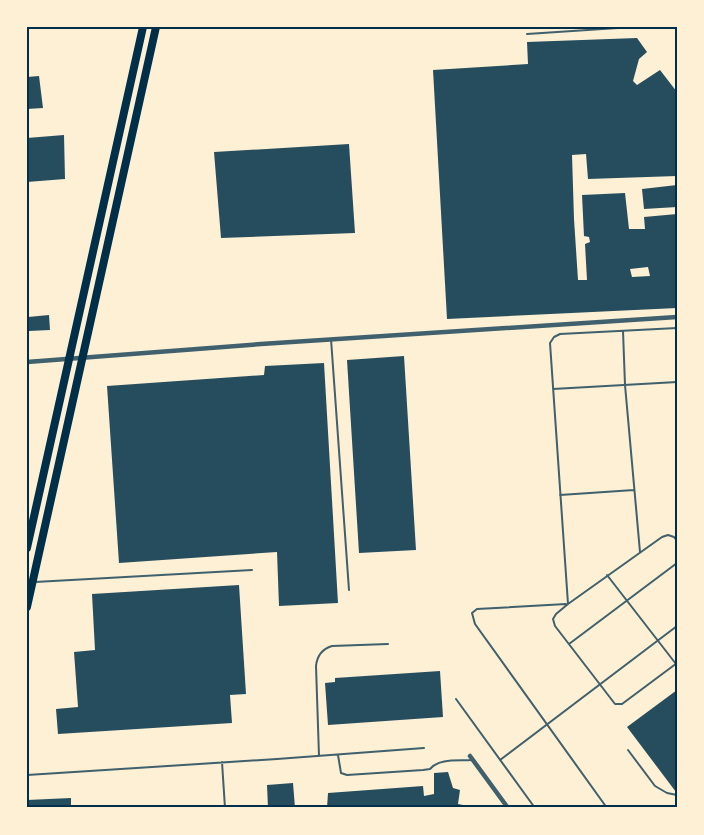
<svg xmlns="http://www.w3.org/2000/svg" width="704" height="835" viewBox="0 0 704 835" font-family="Figtree,sans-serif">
<rect width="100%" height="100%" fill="#fdf0d5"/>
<path fill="#264d5e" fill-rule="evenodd" d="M 637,38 L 647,52 L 639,59 L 633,81 L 637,85 L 660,70 L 677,92 L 677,176 L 588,179 L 586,154 L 572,155 L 574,219 L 578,280 L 587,280 L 585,244 L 590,242 L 589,237 L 584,236 L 582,195 L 625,193 L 629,229 L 645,229 L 644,217 L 677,214 L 677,308 L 447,319 L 433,70 L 528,64 L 527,42 ZM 648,267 L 650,276 L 632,277 L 630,269 Z
M 39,76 L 43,108 L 27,109 L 27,77 Z
M 64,135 L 65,179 L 27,182 L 27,138 Z
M 349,144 L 355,233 L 221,238 L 214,152 Z
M 677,185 L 677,207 L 644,209 L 642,189 Z
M 49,315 L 50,330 L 29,331 L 28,317 Z
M 404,356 L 416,550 L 359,553 L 347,360 Z
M 324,363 L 338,603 L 279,606 L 277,552 L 119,563 L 107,386 L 264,375 L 265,366 Z
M 239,585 L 246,694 L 230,695 L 232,723 L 58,734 L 56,709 L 78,707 L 74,652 L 95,650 L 92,594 Z
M 440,671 L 443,717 L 328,725 L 325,683 L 335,682 L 335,678 Z
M 677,690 L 677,791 L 676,792 L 627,727 Z
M 448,772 L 453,788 L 460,790 L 458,804 L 468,806 L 470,808 L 327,808 L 328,793 L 423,786 L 424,796 L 434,794 L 434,773 Z
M 293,783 L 295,808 L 268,808 L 267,785 Z
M 71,798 L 71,808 L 27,808 L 27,800 Z"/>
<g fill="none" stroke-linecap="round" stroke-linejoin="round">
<path stroke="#3f606c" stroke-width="2" d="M 527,34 L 633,27
M 623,331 L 625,385 L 640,552
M 331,339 L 349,590
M 553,389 L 677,382
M 560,495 L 634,490
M 677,541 L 674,537 L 668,535 L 662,537 L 568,604 L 556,614 L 553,619 L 555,626 L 615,704 L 622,704 L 677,663
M 607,575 L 676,664
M 35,582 L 252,570
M 566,604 L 477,609 L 472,613 L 475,624 L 607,808
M 568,604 L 550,343 L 554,337 L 560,334 L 677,328
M 569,644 L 677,563
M 456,699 L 535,808
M 628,750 L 655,786 L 667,793 L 677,795
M 338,755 L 341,773 L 347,775 L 423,770 L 430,769 C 439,758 458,761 472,760
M 319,756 L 316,666 C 317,656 322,649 332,646 L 388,644
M 500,760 L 677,626
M 222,762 L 225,808
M 27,775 L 277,759 L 424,748"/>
<path stroke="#3f606c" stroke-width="4.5" d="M 27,362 L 261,344 L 677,317
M 470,756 L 508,808"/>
<path stroke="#003049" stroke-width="8" d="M 27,548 L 143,27
M 27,607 L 156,27"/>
</g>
<rect width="704" height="835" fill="none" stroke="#fdf0d5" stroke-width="57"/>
<rect x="28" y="28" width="648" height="778" fill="none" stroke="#003049" stroke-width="2"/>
</svg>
